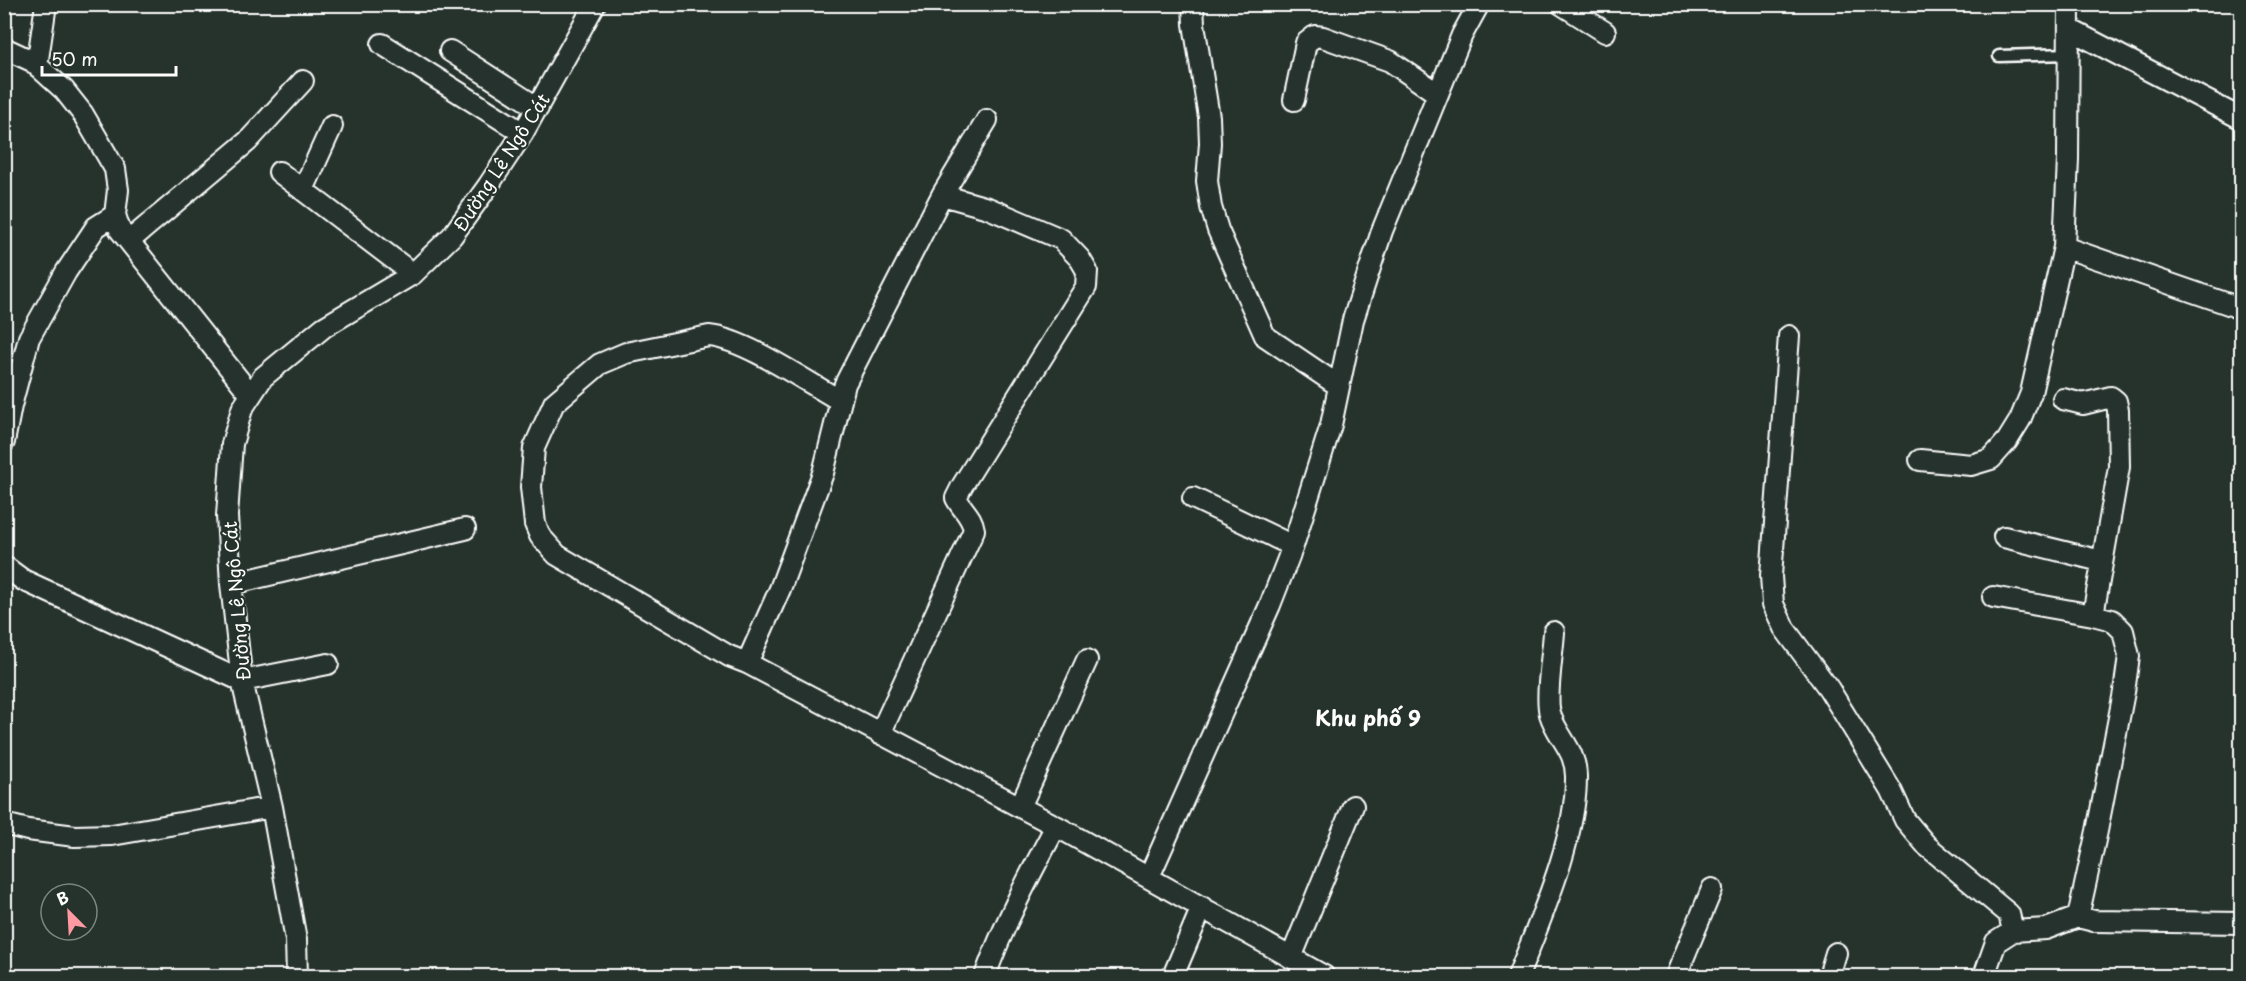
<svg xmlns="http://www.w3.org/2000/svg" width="2246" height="981" viewBox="0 0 2246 981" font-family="'Playpen Sans',sans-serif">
<rect width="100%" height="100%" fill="#26332d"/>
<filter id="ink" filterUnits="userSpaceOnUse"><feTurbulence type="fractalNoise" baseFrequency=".0167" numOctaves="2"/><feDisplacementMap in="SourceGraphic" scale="12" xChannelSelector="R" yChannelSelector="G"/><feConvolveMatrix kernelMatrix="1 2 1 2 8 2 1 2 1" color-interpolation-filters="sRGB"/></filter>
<g filter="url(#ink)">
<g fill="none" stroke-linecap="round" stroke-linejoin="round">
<g stroke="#fff" stroke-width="15">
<path id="lane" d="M 1999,56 L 2070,54"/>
</g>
<g stroke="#fff" stroke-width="24">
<path id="street" d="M 1193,4 L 1194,24 L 1209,117 L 1210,143 L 1207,181 L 1211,207 L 1218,230 L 1265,336 L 1339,386
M 1561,4 L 1605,32
M 2069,29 L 2240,118
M 382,44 L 523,133
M 4,48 L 32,61 L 64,90 L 83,114 L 115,169 L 118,190 L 115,215 L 120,230 L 251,395
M 450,51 L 538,108
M 37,66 L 46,4
M 1294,100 L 1306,43 L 1315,36 L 1323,37 L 1390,61 L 1438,94
M 279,172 L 413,274
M 303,190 L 332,126
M 129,241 L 248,141 L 303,81
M 2064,247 L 2234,306 L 2242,311
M 1789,336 L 1771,576 L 1773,604 L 1784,628 L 1829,689 L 1891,790 L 1905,820 L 1927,846 L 2009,914 L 2013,931
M 2063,399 L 2083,404 L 2111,397 L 2116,401 L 2118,410 L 2119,467 L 2093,615
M 841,401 C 808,383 745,339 709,336 L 626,353 L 600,364 L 554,403 L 534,448 L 531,487 L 535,524 L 540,536 L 557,555 L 729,656 L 747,663 L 1056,826 L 1324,976
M 4,442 L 11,406 L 29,338 L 66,272 L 96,227 L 115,215
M 1920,460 L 1971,465 L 1991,459 L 2007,441 L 2020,420 L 2031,393 L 2064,247 L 2068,159 L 2069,4
M 1193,498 L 1293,546
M 2004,537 L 2101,561
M 4,566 L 23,580 L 242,681 L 328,664
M 231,584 L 465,529
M 1993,597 L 2093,615 L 2112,620 L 2123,631 L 2129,656 L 2124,692 L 2097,831 L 2078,917
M 747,663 L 780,589 L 823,473 L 845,384 L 942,195 L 987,120
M 880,734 L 974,530 C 972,516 963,511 956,498 L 962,486 L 1086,287 L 1087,271 L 1080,259 L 1061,239 L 988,208 L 942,195
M 1020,807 L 1087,660
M 4,824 L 28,830 L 75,836 L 112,835 L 272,807
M 1149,877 L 1270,605 L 1293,546 L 1331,425 L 1353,320 L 1382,231 L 1462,35 L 1479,4
M 1291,958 L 1353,806
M 297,976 L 296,940 L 272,807 L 242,681 L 231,584 L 227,516 L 232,444 L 242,409 L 263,377 L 324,327 L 413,274 L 452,236 L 488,186 L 523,133 L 595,4
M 985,976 C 1004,924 1029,876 1056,826
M 1173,976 L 1202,907
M 1518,976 C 1540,920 1577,837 1576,776 C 1576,750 1557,737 1550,714 C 1545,696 1553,652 1554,632
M 1676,976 L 1712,889
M 1829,976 L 1836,953
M 1984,976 L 1996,942 L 2013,931 L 2046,929 L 2078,917 L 2094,921 L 2242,923"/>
</g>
<use href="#lane" stroke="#26332d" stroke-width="10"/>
<use href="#street" stroke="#26332d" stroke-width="20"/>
</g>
</g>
<g text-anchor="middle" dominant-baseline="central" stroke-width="4.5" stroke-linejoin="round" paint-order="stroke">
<g font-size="18" fill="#fff" stroke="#26332d">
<text transform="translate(501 162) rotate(-57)">Đường Lê Ngô Cát</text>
<text transform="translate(236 601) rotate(-95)">Đường Lê Ngô Cát</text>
</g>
<g font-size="21" font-weight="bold" fill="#fff" stroke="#26332d">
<text x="1368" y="717">Khu phố 9</text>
</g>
</g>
<rect width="2246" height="981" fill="none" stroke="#26332d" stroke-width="24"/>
<rect x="12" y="12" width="2222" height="957" fill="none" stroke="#fff" stroke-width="2" filter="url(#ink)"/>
<g transform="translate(69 912) rotate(336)"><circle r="28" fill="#26332d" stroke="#7d8581" stroke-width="1.5"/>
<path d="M0-4.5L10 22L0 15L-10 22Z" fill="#ff9aa2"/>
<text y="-9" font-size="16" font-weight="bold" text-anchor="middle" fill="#ffffff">B</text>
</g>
<path d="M42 66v9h134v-9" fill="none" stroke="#ffffff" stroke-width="3"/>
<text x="51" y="66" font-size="18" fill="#ffffff" stroke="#26332d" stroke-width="4.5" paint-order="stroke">50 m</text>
</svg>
